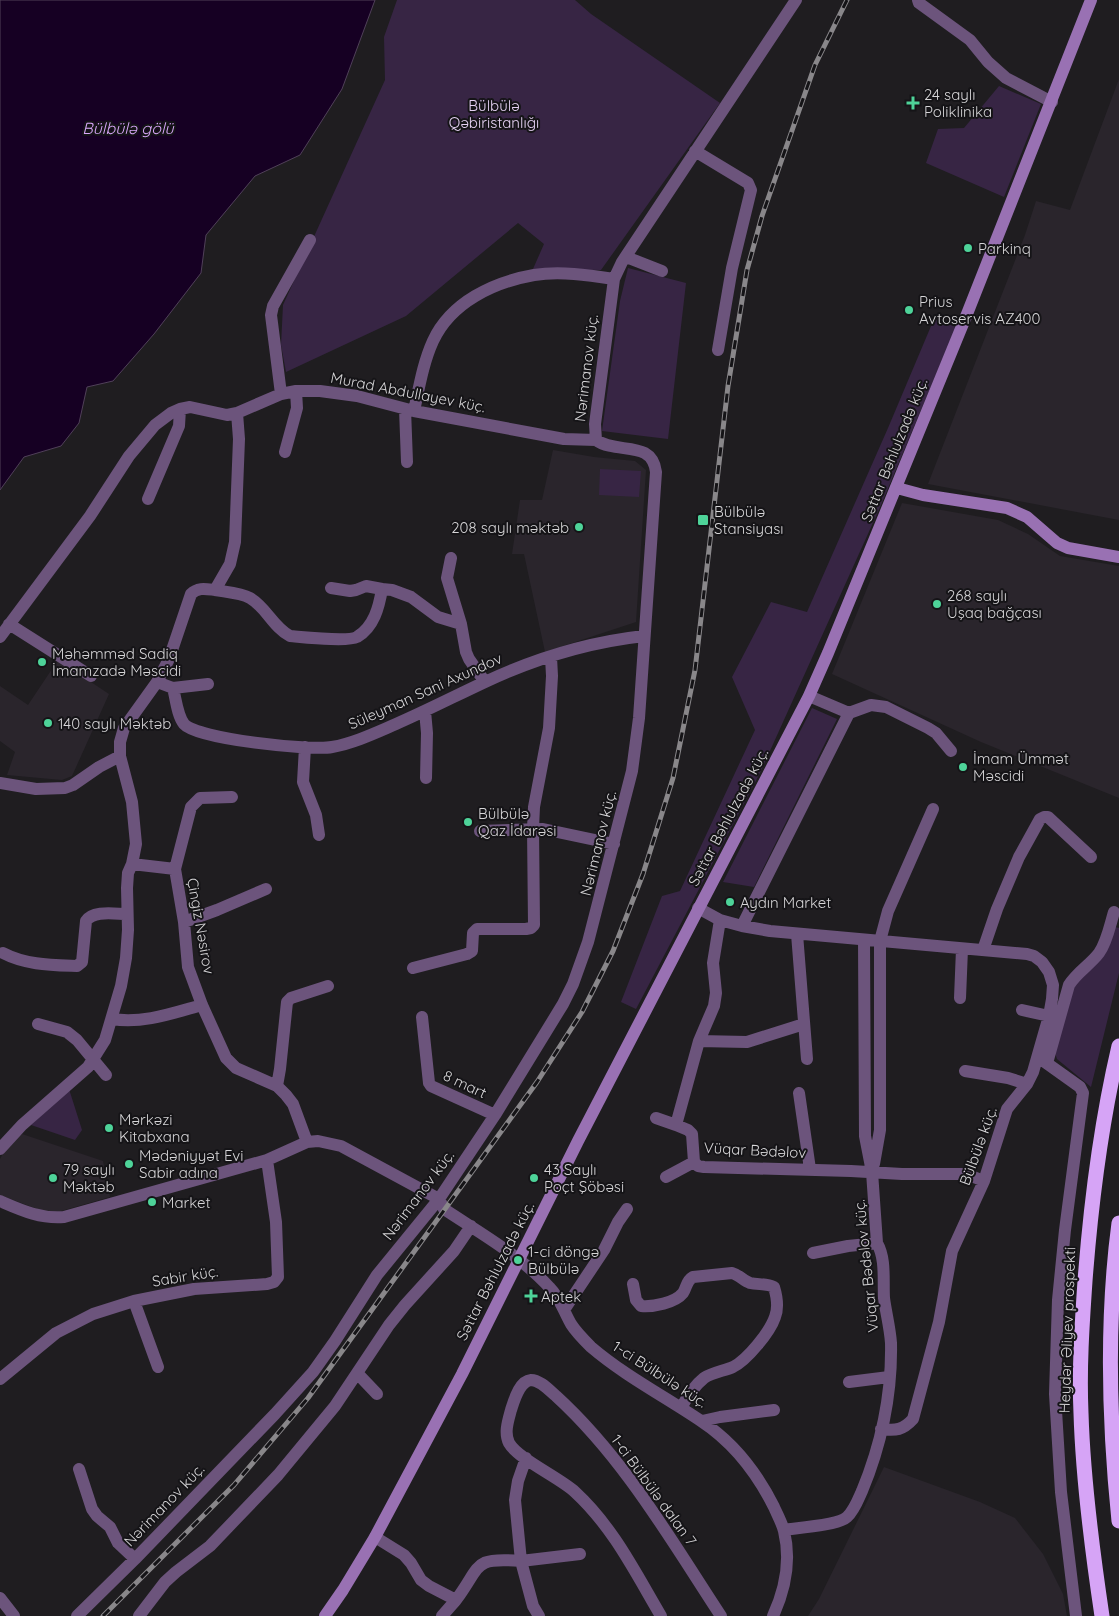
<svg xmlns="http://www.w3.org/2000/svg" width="1119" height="1616" viewBox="0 0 1119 1616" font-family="Quicksand,sans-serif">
<rect width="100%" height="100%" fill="#1f1d20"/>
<path fill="#2a252c" d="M 1119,79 L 1119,520 L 928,484 L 1025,235 L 1036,201 L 1070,210 Z
M 553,450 L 594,457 L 635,461 L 646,470 L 636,622 L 545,652 L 524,554 L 512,554 L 520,500 L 542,500 Z
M 902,503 L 998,520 L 1028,534 L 1060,556 L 1119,566 L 1119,798 L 981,742 L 832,674 Z
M 58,660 L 109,694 L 72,776 L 62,780 L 7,775 L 15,752 L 0,741 L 0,686 L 28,705 Z
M 22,1134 L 103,1161 L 110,1197 L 61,1211 L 45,1212 L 0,1195 L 0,1159 L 6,1148 Z
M 884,1467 L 980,1502 L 1015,1518 L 1043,1554 L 1063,1594 L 1067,1616 L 808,1616 L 819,1599 Z"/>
<path fill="#372544" d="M 397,0 L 575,0 L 591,14 L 720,103 L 601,270 L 533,269 L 544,244 L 518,223 L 406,316 L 286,372 L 281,345 L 283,305 L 385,80 L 384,37 Z
M 999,86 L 1041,104 L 1004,197 L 926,163 L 938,129 L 964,128 Z
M 628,268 L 686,283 L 668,439 L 602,431 L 620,301 Z
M 934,319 L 956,327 L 881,505 L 760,773 L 636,1009 L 621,1002 L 662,896 L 680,891 L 755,730 L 732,677 L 771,602 L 807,612 L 888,428 Z
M 600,469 L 641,471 L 639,497 L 599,495 Z
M 812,708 L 837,719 L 754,887 L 723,882 Z
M 1115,927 L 1119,928 L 1119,973 L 1091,1087 L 1057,1059 L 1054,1050 L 1074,984 Z
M 69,1089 L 82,1130 L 75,1140 L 31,1125 Z"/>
<path fill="#160023" stroke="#504059" d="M 0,0 L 375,0 L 342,89 L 300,155 L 255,176 L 206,235 L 201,273 L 154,334 L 113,381 L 87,387 L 79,423 L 61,446 L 24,457 L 0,490 Z"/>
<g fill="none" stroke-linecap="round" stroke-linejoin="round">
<path stroke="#6c547c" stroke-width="12" d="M 918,0 L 919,3 L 970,40 L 988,62 L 1006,78 L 1052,102
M 695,151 L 748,183 L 751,190 L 732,268 L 718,350
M 626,257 L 662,271
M 281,394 L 271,315 L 273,306 L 310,240
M 405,409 L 407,462
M 414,411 C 419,388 423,363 433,341 C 451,302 494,282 534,275 C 560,271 588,275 614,279
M 285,452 L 297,408 L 296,391
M 148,499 L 179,426 L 180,409
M 451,558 L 447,578 L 461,624 L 466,652 L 469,659 L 485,682
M 331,588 L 350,591 L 356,590 L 366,586 L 382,589
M 215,590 C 226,592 241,593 250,598 C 266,607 273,627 290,636 C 303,637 347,642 357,637 C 374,627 379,607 382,589 L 392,590 L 411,597 L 438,617 L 461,624
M 9,624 L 91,676
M 0,637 L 90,516 L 129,456 L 155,425 L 171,413 L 180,409 L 190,407 L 227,415 L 237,413 L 281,394 L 296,391 L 320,391 L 357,396 L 414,411 L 564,439 L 596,440
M 157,682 L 173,688 C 176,699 177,715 184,724 C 197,739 311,751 332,747 C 354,743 375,733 396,724 C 426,711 455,696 485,682 C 534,659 590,642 644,636
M 173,688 L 208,684
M 809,696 L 849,713
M 425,711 L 427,733 L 426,778
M 305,747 L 303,782 L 316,815 L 319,835
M 0,783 L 36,789 L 65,788 L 73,785 L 99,767 L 120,756
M 232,797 L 200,798 L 191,807 L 175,869 L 184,922 L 188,967 L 202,1005 L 226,1058 L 236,1068 L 277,1086 L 286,1095 L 293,1104 L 307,1142
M 480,831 L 543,829 L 614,844
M 132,864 L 175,869
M 698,908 L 720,920 L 742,926 L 770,931 L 1027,954 L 1034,956 L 1042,962 L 1049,972 L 1053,985 L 1052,999 L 1049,1016 L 1033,1072 L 1027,1084 L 1007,1109 L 984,1181 L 952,1251 L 939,1322 L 913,1419 C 903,1430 896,1431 881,1429
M 720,920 L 713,963 L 716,993 L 714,1006 L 699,1041 L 676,1125 L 688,1130 L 692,1134 L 694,1162 L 698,1166 L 704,1167 L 851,1171 L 902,1174 L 963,1174 L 971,1176 L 984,1181
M 184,922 L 217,910 L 266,889
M 742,926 L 849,713 L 871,705 L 886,707 L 928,728 L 936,733 L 951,751
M 797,934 L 807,1059
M 983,950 L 997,909 L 1019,857 L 1040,819 L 1044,817 L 1048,817 L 1091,857
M 3,953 C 26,965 51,965 77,966 L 82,962 L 86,921 C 93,910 115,914 127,914
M 413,968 L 467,954 L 472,951 L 473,933 L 477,929 L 526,929 L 531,928 L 534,925 L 533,828 L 534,807 L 549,728 L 552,676 L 551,657
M 960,998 L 962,949
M 1022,1010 L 1049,1016
M 422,1017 L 429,1083 L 431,1086 L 495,1115
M 112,1019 C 143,1024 173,1013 202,1005
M 38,1024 L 67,1032 L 77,1040 L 106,1075
M 699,1041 L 747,1042 L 804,1024
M 1038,1057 L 1080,1087 L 1083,1093 L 1065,1230 L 1058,1300 L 1055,1394 L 1061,1492 L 1076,1616
M 1047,1063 L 1069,985 C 1077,972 1090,965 1099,953 C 1107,942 1110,925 1114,912
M 965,1071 L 1008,1078 L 1027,1084
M 277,1086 L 280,1069 L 287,1002 L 291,998 L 328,986
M 799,1093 L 810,1169
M 656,1118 L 676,1125
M 0,1149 L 22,1125 L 88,1067 L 105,1040 L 121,986 L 126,958 L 128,930 L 127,888 L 128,873 L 132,864 L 136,844 L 132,802 L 120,756 L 120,742 L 124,728 L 157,682 L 169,659 L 191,594 C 198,587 206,589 215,590 L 230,564 L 235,542 L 239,439 L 237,413
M 874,1164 L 880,1130 L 880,941 L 888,911 L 933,809
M 666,1177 L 694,1162
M 0,1201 C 21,1210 40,1219 64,1217 L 267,1160 L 307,1142 L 318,1141 L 341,1146 L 439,1199 L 444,1209 C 480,1233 521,1256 550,1288 C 560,1298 564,1312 571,1324 C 576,1332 584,1340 591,1347 C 625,1376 664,1396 701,1421 C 733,1442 757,1473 774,1507 C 777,1514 782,1523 784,1531 C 791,1560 785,1590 773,1616
M 813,1253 L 848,1246 L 877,1243
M 633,1284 L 636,1300 L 641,1306 C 653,1307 675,1303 683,1293 C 687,1287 686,1281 693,1277 L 732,1273 C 739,1275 744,1281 750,1283 C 758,1285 766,1283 774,1287 C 777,1297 779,1307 775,1317 C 770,1332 747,1360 733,1367 C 724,1371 713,1372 704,1378 C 694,1386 687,1397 681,1408
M 134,1301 L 158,1367
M 564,1310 L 604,1250 L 618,1222 L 627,1209
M 357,1373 L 377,1394
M 0,1379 L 56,1333 L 93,1314 L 134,1301 L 194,1289 L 267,1284 L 274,1282 L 278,1277 L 276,1222 L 267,1160
M 849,1382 L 889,1377
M 702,1421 L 720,1417 L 774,1410
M 526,1458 L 518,1481 L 515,1500 L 521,1561 L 580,1554
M 79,1469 L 92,1509 L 97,1516 L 110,1527 L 118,1543 L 135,1559
M 784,1530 C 797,1528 839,1525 847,1517 C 854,1511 858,1500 862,1491 C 881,1445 892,1393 891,1343 C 890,1328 886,1313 884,1298 C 883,1279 886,1259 877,1243 L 872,1172 L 865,1136 L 864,940
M 375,1537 L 404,1555 L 411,1563 L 421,1580 L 429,1586 L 456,1600 C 482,1565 472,1557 521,1561 L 533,1606 L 539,1616
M 0,1598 L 14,1616
M 77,1616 L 135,1559 L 275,1414 L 313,1372 L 335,1341 L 377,1275 L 439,1199 L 495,1115 L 563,1004 L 573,984 L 588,942 L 632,771 L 639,718 L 656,472 C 652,439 617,455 596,440 L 595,424 L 614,279 L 622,262 L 796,0
M 139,1616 L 165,1582 L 176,1572 L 210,1546 L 278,1475 L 335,1406 L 389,1325 L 405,1305 L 454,1251 L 471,1226
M 442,1616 L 456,1600
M 661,1616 C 635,1572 613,1527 575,1492 C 560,1478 518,1459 509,1443 C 504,1433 508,1421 511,1410 C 514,1401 519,1381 531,1380 C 540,1380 549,1390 556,1396 C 624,1458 671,1540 721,1616"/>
<path stroke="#9971b3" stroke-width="12" d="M 897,488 L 923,495 L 1007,508 L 1027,517 L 1057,543 L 1068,548 L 1119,557
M 325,1616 L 343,1590 L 375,1537 L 462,1374 L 578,1141 L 809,696 L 828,653 L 967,314 L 1091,0"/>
<path stroke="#d6a4f6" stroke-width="15" d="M 1119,1223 C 1106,1321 1109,1423 1119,1521
M 1102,1616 C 1092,1549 1083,1481 1081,1413 C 1079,1369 1082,1325 1085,1281 C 1091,1202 1101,1123 1119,1046"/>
<g stroke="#89878a" stroke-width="5">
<path id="rail" d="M 103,1616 L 234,1485 L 308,1398 L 537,1082 L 582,1012 L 613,951 L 643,874 L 673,778 L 695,670 L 728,386 L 747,270 L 762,216 L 815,65 L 847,0"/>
</g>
<use href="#rail" stroke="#151417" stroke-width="3" stroke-dasharray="9" stroke-linecap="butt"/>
</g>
<g fill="#4ed399" stroke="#151417" stroke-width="2">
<path d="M910.5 95.5h5v5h5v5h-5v5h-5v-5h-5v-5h5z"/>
<circle cx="968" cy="248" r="5"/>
<circle cx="909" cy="310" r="5"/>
<rect x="697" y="514" width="12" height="12" rx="2.5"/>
<circle cx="579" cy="527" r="5"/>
<circle cx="937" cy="604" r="5"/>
<circle cx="42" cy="662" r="5"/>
<circle cx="48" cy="723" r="5"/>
<circle cx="963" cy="767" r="5"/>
<circle cx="468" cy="822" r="5"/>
<circle cx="730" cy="902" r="5"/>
<circle cx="109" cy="1128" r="5"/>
<circle cx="129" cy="1164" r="5"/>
<circle cx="53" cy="1178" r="5"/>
<circle cx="534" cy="1178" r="5"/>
<circle cx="152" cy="1202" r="5"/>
<circle cx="518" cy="1260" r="5"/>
<path d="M528.5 1288.5h5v5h5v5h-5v5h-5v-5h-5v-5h5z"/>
</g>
<g text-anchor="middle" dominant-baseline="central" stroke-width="4" stroke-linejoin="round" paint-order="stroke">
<g font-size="15" fill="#d6d5d7" stroke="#151417" text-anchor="start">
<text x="924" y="94">24 saylı<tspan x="924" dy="17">Poliklinika</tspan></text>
<text x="978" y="248">Parkinq</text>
<text x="919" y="301">Prius<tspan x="919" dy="17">Avtoservis AZ400</tspan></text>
<text x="714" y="511">Bülbülə<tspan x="714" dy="17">Stansiyası</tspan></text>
<text x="569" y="527" text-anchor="end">208 saylı məktəb</text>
<text x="947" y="595">268 saylı<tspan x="947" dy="17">Uşaq bağçası</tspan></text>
<text x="52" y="653">Məhəmməd Sadiq<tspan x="52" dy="17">İmamzadə Məscidi</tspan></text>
<text x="58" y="723">140 saylı Məktəb</text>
<text x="973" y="758">İmam Ümmət<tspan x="973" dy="17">Məscidi</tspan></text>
<text x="478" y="813">Bülbülə<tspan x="478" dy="17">Qaz İdarəsi</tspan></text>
<text x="740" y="902">Aydın Market</text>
<text x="119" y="1119">Mərkəzi<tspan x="119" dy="17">Kitabxana</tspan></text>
<text x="139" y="1155">Mədəniyyət Evi<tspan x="139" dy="17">Sabir adına</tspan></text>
<text x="63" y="1169">79 saylı<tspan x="63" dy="17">Məktəb</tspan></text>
<text x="544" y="1169">43 Saylı<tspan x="544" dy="17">Poçt Şöbəsi</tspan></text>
<text x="162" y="1202">Market</text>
<text x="528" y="1251">1-ci döngə<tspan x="528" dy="17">Bülbülə</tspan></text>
<text x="541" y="1296">Aptek</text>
</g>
<g font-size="15" fill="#e5d1f3" stroke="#151417">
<text x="494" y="105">Bülbülə<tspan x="494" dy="17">Qəbiristanlığı</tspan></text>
</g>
<g font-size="15" fill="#d6d5d7" stroke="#151417">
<text transform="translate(586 368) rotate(-83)">Nərimanov küç.</text>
<text transform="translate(408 392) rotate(11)">Murad Abdullayev küç.</text>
<text transform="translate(894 450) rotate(-68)">Səttar Bəhlulzadə küç.</text>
<text transform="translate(425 691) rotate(-24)">Süleyman Sani Axundov</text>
<text transform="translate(728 817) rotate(-62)">Səttar Bəhlulzadə küç.</text>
<text transform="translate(598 843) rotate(-76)">Nərimanov küç.</text>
<text transform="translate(201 926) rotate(80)">Çingiz Nəsirov</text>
<text transform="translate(465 1084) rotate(25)">8 mart</text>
<text transform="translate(978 1146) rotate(-70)">Bülbülə küç.</text>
<text transform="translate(755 1150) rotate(3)">Vüqar Bədəlov</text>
<text transform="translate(418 1195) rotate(-53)">Nərimanov küç.</text>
<text transform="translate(866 1266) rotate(-96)">Vüqar Bədəlov küç.</text>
<text transform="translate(495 1271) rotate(-63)">Səttar Bəhlulzadə küç.</text>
<text transform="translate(185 1276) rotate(-9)">Sabir küç.</text>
<text transform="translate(1067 1330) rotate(-88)">Heydər Əliyev prospekti</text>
<text transform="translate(660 1374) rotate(33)">1-ci Bülbülə küç.</text>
<text transform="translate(654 1490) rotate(54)">1-ci Bülbülə dalan 7</text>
<text transform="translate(164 1505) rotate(-46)">Nərimanov küç.</text>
</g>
<g font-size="16" font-style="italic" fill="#daa8fb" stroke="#151417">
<text x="128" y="128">Bülbülə gölü</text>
</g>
</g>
</svg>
